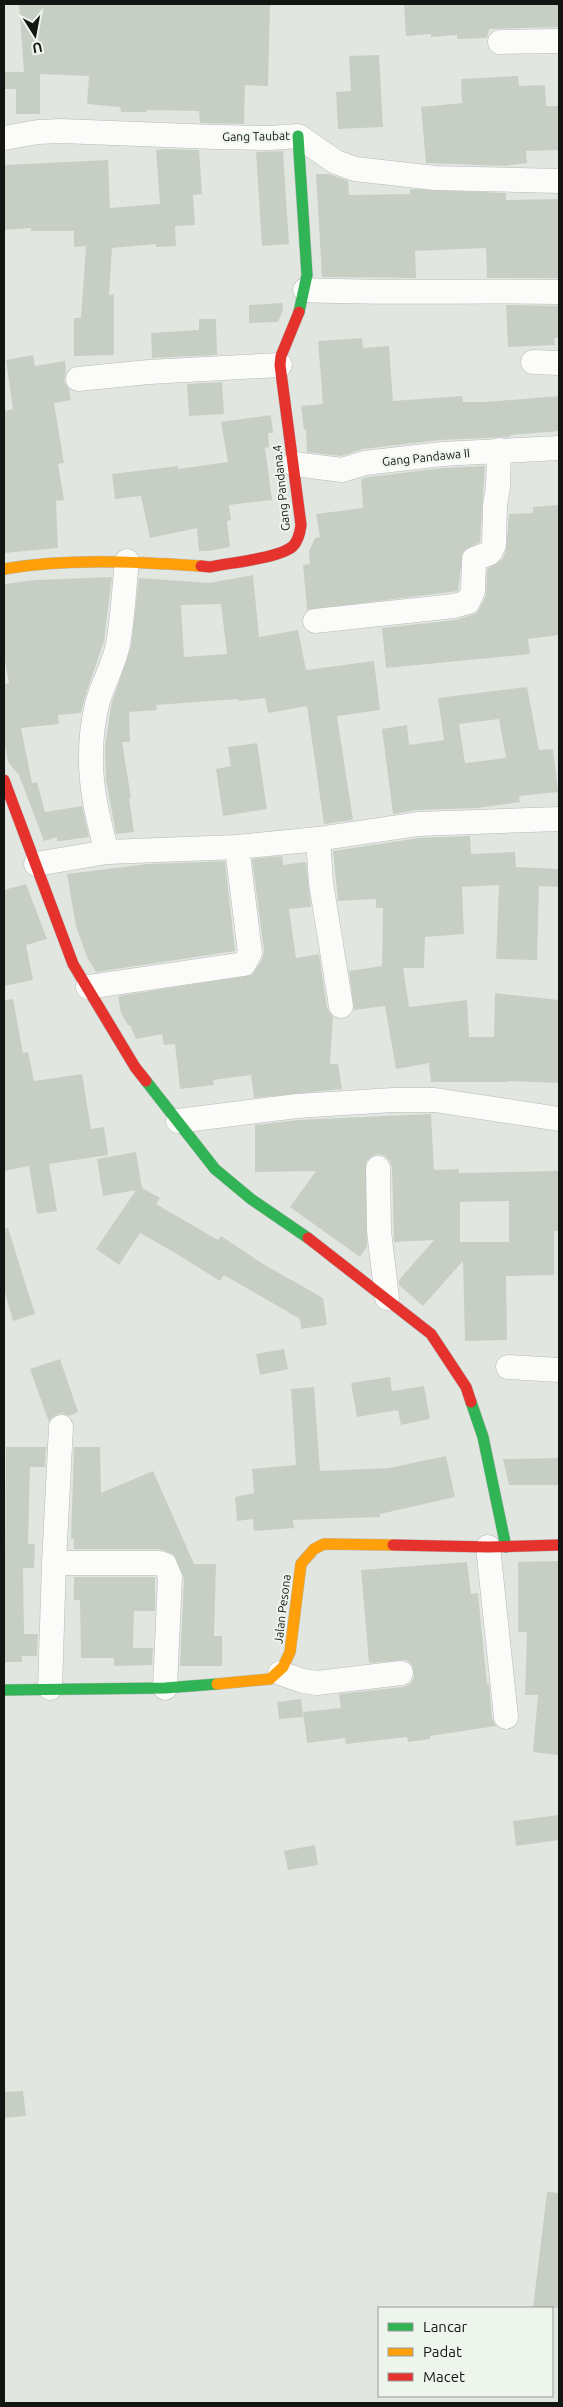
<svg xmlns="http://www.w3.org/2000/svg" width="563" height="2407" viewBox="0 0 563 2407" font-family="Ubuntu,sans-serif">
<rect width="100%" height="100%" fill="#e2e6e1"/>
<path fill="#c7cfc5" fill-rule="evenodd" d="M 19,4 L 270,4 L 268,86 L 245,85 L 244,124 L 200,123 L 199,111 L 146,110 L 147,112 L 121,112 L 120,107 L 87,104 L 89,76 L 40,74 L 40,114 L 16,114 L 16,89 L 4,89 L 4,72 L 24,72 Z
M 404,4 L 559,4 L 559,27 L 489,29 L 487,38 L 457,39 L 457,35 L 431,37 L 431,34 L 406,36 Z
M 379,55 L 383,127 L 338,129 L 336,92 L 351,91 L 349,56 Z
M 518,76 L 519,86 L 545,85 L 546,106 L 559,106 L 559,150 L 526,151 L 527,163 L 504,166 L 426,163 L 421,107 L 462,103 L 461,79 Z
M 166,149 L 199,150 L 202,194 L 193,195 L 195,225 L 175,226 L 176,246 L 156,247 L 156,244 L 112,248 L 109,295 L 114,294 L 114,355 L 74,356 L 74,318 L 81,318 L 86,246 L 74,247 L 74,231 L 31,231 L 31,228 L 4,230 L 4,165 L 108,160 L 110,208 L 160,204 L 156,150 Z
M 283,151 L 289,244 L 262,246 L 256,152 Z
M 316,174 L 329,174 L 348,181 L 349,195 L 410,194 L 410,189 L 506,193 L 506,200 L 559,199 L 559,278 L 487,278 L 486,248 L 415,251 L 416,278 L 322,277 Z
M 282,303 L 283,310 L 278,322 L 249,323 L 249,305 Z
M 506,305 L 559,306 L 559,337 L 554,338 L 555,345 L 508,347 Z
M 199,319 L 216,319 L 217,355 L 152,358 L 151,333 L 199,330 Z
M 362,338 L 363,348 L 389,346 L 393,401 L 462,396 L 463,402 L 485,402 L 559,396 L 559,431 L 510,435 L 510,437 L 440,440 L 363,449 L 341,456 L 307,452 L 306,429 L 304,430 L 301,406 L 323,404 L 318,341 Z
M 33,355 L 35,366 L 65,361 L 66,372 L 64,381 L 69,389 L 71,400 L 54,403 L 64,463 L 58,464 L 64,500 L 56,501 L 58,548 L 4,553 L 4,411 L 13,409 L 6,360 Z
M 222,382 L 224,414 L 189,416 L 187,384 Z
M 271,415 L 273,433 L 268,433 L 269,447 L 265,448 L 272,500 L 229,505 L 231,520 L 227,521 L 230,547 L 209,551 L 199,551 L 197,528 L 150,538 L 141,496 L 115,499 L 112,474 L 178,466 L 178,469 L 228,462 L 221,422 Z
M 485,466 L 480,542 L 463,551 L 458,591 L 307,610 L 303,565 L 310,564 L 309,551 L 315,538 L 320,537 L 316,514 L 363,508 L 361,479 L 368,477 L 443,468 Z
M 558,505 L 559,635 L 528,639 L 530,654 L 386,668 L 382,628 L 456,620 L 477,613 L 486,596 L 487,569 L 502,560 L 506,551 L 509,514 L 533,513 L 533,507 Z
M 253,575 L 259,637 L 298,630 L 306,670 L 374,661 L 380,710 L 337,716 L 353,820 L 324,824 L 307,706 L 268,713 L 265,698 L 239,701 L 238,699 L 156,705 L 157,710 L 129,712 L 130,742 L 122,742 L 131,798 L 129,799 L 134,832 L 116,834 L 106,780 L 105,747 L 111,705 L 131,647 L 139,578 L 209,583 ZM 221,604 L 227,654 L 184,657 L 181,605 Z
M 112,577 L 104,641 L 85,697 L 81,713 L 58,715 L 59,724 L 21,728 L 32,783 L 37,782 L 45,812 L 82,806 L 89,837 L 61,841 L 57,841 L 57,837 L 44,841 L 19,775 L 8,762 L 4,739 L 4,684 L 9,683 L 4,655 L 4,584 L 36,580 Z
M 527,687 L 539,750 L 553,749 L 558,792 L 519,796 L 520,802 L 477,808 L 417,810 L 393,814 L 382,729 L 407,725 L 409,745 L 444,740 L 438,698 ZM 499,719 L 506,758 L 465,763 L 459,724 Z
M 257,743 L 267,809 L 223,816 L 216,769 L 231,766 L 228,747 Z
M 470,836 L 471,854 L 515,852 L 516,867 L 559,869 L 559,887 L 539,886 L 537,960 L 496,959 L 499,885 L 462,887 L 464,934 L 425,937 L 424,968 L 403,968 L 409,1007 L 467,1000 L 469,1037 L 494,1037 L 495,993 L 559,1000 L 559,1083 L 508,1081 L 508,1082 L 431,1082 L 429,1063 L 396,1069 L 385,1006 L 354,1010 L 349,971 L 382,966 L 383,908 L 376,908 L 376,899 L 338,901 L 333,851 L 419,838 Z
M 282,856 L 283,865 L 306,862 L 311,907 L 289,909 L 296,958 L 319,954 L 327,1008 L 333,1017 L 330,1064 L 338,1064 L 342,1089 L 254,1098 L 251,1075 L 213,1080 L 214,1085 L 180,1089 L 175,1044 L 164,1045 L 162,1034 L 136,1039 L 130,1025 L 128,1025 L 121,1013 L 118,996 L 252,975 L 262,960 L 264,951 L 252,859 Z
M 225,861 L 235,951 L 96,972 L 87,957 L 76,926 L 67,874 L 148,864 Z
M 26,884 L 47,939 L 26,945 L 33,980 L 4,986 L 4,890 Z
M 13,999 L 23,1053 L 28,1052 L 34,1081 L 82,1074 L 91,1129 L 104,1127 L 108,1155 L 49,1164 L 57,1211 L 37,1214 L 29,1166 L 4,1171 L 4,1000 Z
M 431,1114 L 434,1170 L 459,1169 L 459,1173 L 559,1171 L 559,1231 L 554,1231 L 554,1275 L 506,1276 L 507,1340 L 465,1341 L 463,1261 L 423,1306 L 399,1285 L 399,1280 L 434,1240 L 394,1242 L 392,1168 L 390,1161 L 385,1156 L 377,1154 L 371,1157 L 366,1162 L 367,1247 L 360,1257 L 290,1207 L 316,1171 L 255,1172 L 255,1125 L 298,1120 ZM 509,1201 L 509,1242 L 460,1242 L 460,1202 Z
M 136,1152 L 142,1188 L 160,1198 L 156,1204 L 218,1240 L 221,1236 L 263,1264 L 323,1298 L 327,1325 L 301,1329 L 300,1319 L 224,1275 L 220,1281 L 177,1254 L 140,1233 L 119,1265 L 96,1249 L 136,1190 L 103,1196 L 97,1159 Z
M 8,1228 L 35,1314 L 13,1321 L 4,1289 L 4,1229 Z
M 284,1349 L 288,1369 L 260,1375 L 256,1354 Z
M 60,1359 L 78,1412 L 69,1416 L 62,1413 L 55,1415 L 49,1422 L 30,1369 Z
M 390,1377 L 392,1391 L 424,1386 L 430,1419 L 401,1425 L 398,1410 L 357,1417 L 351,1383 Z
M 314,1387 L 320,1471 L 389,1468 L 446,1456 L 455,1497 L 380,1514 L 380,1517 L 293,1520 L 294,1528 L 254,1531 L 253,1519 L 237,1521 L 235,1497 L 254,1493 L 252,1469 L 296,1465 L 291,1389 Z
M 6,1447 L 46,1447 L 45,1467 L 30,1467 L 28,1544 L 35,1544 L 34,1568 L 23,1568 L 24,1634 L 38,1634 L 37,1656 L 22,1656 L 22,1662 L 4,1662 Z
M 74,1447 L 100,1447 L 101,1493 L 153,1471 L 194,1564 L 216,1564 L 214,1636 L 222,1636 L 222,1666 L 180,1666 L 184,1578 L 174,1555 L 159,1549 L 74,1549 L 74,1539 L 71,1539 Z
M 559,1458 L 559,1485 L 509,1485 L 503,1459 Z
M 559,1561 L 559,1755 L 533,1752 L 538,1695 L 525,1695 L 527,1632 L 518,1632 L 518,1562 Z
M 467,1562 L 471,1594 L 478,1593 L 487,1684 L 489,1684 L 492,1718 L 496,1726 L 430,1736 L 430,1739 L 408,1742 L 407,1737 L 346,1744 L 345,1738 L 307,1743 L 303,1712 L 341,1708 L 339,1694 L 403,1687 L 410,1684 L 414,1678 L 412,1665 L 406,1660 L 369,1663 L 361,1570 Z
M 74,1577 L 155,1577 L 155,1611 L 134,1611 L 133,1648 L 153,1648 L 152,1665 L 114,1666 L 114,1658 L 81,1658 L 80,1600 L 74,1600 Z
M 301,1699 L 303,1717 L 279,1719 L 277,1702 Z
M 559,1815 L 559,1840 L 516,1846 L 513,1821 Z
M 315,1845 L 318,1865 L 288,1870 L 284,1851 Z
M 23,2091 L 26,2116 L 4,2118 L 4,2092 Z
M 547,2192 L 559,2193 L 559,2308 L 533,2308 Z"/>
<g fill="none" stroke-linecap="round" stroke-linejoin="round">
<g stroke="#b7b9b6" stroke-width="25">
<path id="street" d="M 500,42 L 559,41
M 4,138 L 38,132 L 61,131 L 215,137 L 269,138 L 298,136 L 336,162 L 355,169 L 435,178 L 559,181
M 305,290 C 390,294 475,290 559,292
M 533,362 L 559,363
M 78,379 L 149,372 L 280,365
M 294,464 L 342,470 L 365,463 L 442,454 L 559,448
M 315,621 L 454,606 L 468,602 L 473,591 L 474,559 L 490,553 L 494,545 L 495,505 L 498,487 L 499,450
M 318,839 L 321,883 L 341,1006
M 107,852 C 93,803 85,760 96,709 C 100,687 114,667 118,644 C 123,617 124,588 127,561
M 36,864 L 107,852 L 237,847 L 318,839 L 418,824 L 559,819
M 88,987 L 244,964 L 250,953 L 237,847
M 178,1121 L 297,1106 L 393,1100 L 435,1100 L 559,1119
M 378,1168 L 379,1231 L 387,1298
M 508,1367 L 559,1370
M 488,1547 L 506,1717
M 54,1563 L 159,1563 L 165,1565 L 170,1577 L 165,1688
M 280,1673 L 303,1681 L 317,1683 L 401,1673
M 50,1688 L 54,1563 L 61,1427"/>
</g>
<g stroke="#b7b9b6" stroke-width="12">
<path id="fast" d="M 298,136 L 307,275 L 299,312
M 146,1081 L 215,1169 L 251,1199 L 308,1238
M 471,1402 L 483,1437 L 506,1547
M 4,1690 L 165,1688 L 217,1684"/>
</g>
<g stroke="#b7b9b6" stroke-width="12">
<path id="slow" d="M 4,569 C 70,558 135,562 201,566
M 217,1684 L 270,1679 L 283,1667 L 290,1652 L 301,1564 L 314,1549 L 324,1544 L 393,1545"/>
</g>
<g stroke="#b7b9b6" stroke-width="12">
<path id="jam" d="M 201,566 L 210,567 C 228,563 281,558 293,546 C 298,541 300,533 301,525 L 280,365 L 281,356 L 299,312
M 4,780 L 73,964 L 135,1067 L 146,1081
M 308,1238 L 431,1334 L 466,1387 L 471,1402
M 393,1545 L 488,1547 L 559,1545"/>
</g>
<use href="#street" stroke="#fbfbfa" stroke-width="24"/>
<use href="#fast" stroke="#30b455" stroke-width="11"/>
<use href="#slow" stroke="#ff9f0a" stroke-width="11"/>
<use href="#jam" stroke="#e5322d" stroke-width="11"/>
</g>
<g text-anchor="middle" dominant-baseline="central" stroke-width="4" stroke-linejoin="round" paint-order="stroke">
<g font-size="12" fill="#131512" stroke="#eef5ec">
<text transform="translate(256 136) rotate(-1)">Gang Taubat</text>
<text transform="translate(426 457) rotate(-6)">Gang Pandawa II</text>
<text transform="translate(281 488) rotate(-96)">Gang Pandana.4</text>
<text transform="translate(282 1609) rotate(-83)">Jalan Pesona</text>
</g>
</g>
<rect width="563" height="2407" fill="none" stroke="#131512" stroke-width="10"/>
<rect x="378" y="2307" width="175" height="90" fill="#eef5ec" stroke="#969b95"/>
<rect x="388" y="2323" width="25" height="8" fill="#30b455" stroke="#969b95"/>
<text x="423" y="2332" font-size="15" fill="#131512">Lancar</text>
<rect x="388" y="2348" width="25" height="8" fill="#ff9f0a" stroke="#969b95"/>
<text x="423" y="2357" font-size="15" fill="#131512">Padat</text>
<rect x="388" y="2373" width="25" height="8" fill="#e5322d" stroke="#969b95"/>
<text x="423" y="2382" font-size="15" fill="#131512">Macet</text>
<g transform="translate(35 35) rotate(169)" stroke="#eef5ec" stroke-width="4" paint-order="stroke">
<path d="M0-4L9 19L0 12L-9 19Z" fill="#131512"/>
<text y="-8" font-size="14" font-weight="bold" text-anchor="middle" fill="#131512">U</text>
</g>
</svg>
